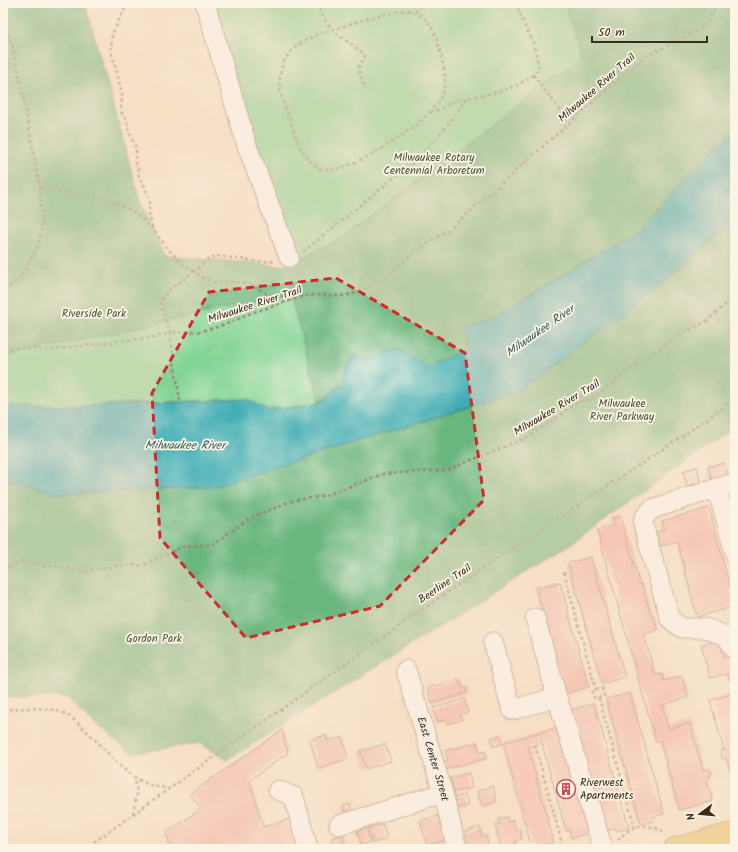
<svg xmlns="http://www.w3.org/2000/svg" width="738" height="852" viewBox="0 0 738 852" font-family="Kalam,sans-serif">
<rect width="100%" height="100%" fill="#fcf5e5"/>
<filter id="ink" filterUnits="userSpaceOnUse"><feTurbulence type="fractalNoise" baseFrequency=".025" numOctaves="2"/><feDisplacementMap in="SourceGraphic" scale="8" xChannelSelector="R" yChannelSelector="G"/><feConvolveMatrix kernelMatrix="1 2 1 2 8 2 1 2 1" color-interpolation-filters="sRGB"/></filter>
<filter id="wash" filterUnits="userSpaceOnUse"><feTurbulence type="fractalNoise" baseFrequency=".012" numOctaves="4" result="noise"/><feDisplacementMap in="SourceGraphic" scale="16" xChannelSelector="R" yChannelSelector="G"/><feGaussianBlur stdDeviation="0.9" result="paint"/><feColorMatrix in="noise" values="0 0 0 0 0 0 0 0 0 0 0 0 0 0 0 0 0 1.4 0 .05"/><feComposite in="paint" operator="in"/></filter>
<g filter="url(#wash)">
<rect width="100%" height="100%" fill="#f5dfc4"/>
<path fill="#82d495" stroke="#5e7f5a" d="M 3,3 L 85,3 L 140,202 L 164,256 L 282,266 L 305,289 L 211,3 L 565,3 L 582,57 L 735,3 L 735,129 L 501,313 L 370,359 L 353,356 L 346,370 L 341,385 L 320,402 L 267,410 L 247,399 L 81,406 L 3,406 Z"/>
<path fill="#69b67e" stroke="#52704e" d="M 3,3 L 85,3 L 140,202 L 164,256 L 282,266 L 340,239 L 582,57 L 565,3 L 735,3 L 735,129 L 635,230 L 501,313 L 461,328 L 466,349 L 427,368 L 398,349 L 372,359 L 353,356 L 346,370 L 341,385 L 320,402 L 290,294 L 9,356 L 3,355 Z
M 735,219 L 735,426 L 566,547 L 227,760 L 200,743 L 133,753 L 96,727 L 67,697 L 3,697 L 3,478 L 58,494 L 212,487 L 657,288 Z"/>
<path fill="#39abb3" stroke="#3a6a68" d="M 735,129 L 735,219 L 657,288 L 519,391 L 212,487 L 58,494 L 3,478 L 3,406 L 81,406 L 247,399 L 267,410 L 320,402 L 341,385 L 346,370 L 353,356 L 370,359 L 398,349 L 427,367 L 466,349 L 460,328 L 501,313 L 635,230 Z"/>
<g id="blocks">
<path fill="#f5aca6" d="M 724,463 L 729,479 L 713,484 L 708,467 Z
M 697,467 L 701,482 L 687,486 L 683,471 Z
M 709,508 L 735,606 L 697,617 L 677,541 L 660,546 L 656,532 L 664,529 L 662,521 Z
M 620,516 L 640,585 L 642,584 L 651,615 L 653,615 L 658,630 L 644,634 L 655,675 L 662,674 L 664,681 L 682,676 L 688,697 L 662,705 L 669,729 L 690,723 L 703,770 L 707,769 L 710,770 L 711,773 L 710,777 L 706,777 L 713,801 L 679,810 L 660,740 L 656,742 L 597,530 L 614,525 L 612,518 Z
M 591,557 L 625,677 L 602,684 L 568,563 Z
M 560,582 L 589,687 L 565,694 L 536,588 Z
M 720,640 L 724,658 L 734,655 L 735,682 L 733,683 L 729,680 L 727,674 L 710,678 L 701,645 Z
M 459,679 L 462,688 L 466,687 L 467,693 L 432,703 L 428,688 Z
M 630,693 L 664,814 L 652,817 L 653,821 L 641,824 L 606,699 Z
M 735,693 L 735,780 L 733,780 L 726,758 L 723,759 L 720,751 L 724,750 L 710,700 Z
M 465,699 L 468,712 L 460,715 L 462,720 L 447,724 L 445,720 L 437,722 L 433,708 Z
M 594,703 L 629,828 L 617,831 L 616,828 L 605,831 L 571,710 Z
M 561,726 L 591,832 L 571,838 L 569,830 L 566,831 L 542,743 L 528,747 L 552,835 L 551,836 L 552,843 L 532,849 L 503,743 Z
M 282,730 L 288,753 L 250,780 L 263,827 L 290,819 L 298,849 L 171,849 L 166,833 L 201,809 L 190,794 Z
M 326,735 L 327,741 L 342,737 L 348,759 L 318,768 L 310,740 Z
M 500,735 L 502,744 L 493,747 L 491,738 Z
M 477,742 L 480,753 L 485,751 L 487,758 L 446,769 L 444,761 L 448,760 L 445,751 Z
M 385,744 L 391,761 L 366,769 L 360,751 Z
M 469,773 L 472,788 L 454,792 L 450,778 Z
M 493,786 L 497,802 L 482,806 L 477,791 Z
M 465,795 L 468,805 L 456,808 L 453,798 Z
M 350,804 L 351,809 L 345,812 L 343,806 Z
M 438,816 L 445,840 L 427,845 L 420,821 Z
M 507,817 L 508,822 L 513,820 L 516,831 L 520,830 L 522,839 L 515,841 L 517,849 L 501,849 L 495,825 L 500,824 L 498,819 Z
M 383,824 L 387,839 L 373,843 L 368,828 Z
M 480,827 L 482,837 L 486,835 L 489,849 L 470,849 L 465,832 Z
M 366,828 L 370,842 L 361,845 L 357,831 Z
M 342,835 L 346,849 L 334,849 L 331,838 Z"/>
</g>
</g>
<g filter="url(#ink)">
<use href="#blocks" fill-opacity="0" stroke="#988471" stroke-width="1"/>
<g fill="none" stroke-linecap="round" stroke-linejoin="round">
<g stroke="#988471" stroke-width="21">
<g id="minor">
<path d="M 205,3 L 247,146 L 289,257"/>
<path d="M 735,483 L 717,488 L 735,554"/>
<path d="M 717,488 L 652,509 L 644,518 L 643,524 L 670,619 L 682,628 L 705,628 L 726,636 L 735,649"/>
<path d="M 535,618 L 557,697"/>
<path d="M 493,642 L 512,710 L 557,697 L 603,849"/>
<path id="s1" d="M 406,670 L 443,793 L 457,849"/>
<path d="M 278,790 L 294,797 L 308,849"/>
<path d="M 339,825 L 443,793"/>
</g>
</g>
<g stroke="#988471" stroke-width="24">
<path id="major" d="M 675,849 L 735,833"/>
</g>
<path stroke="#988471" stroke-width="2.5" stroke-dasharray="3 3" stroke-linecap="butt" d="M 128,3 L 112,34 L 111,50 L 122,94 L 121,112 L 127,120 L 129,132 L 136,148 L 136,164 L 138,169 L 139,177 L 145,187 L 150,201 L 149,216 L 153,229
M 317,3 C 325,30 345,38 365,55 C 364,61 360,63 359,67 C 358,74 364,83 366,89
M 408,10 C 428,16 433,26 438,44 C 442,60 449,79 442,95 C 439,100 434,108 430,112 C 413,131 348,175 323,169 C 320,169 317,167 315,165 C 302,158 294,132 289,118 C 286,108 280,97 280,86 C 277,46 313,35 344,26 C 365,19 386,13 408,10 Z
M 415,12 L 423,3
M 3,23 L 12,45 L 21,84 L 40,188 L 42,227 L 38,246 L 20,278 L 3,292
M 533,75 L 570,123
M 430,112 C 440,111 445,105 453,102 C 483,93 518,94 539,68 L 533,42 L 523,22 L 516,3
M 40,188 L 105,199 L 131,210 L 153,229 L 167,248 L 184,265 L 205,279 L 214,282 L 236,282 L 251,285 L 257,287 L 267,295 L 280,296 L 300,296
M 303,251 L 306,250 L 420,156 L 445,128 L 467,99
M 3,350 L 15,348 L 53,350 L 133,339 L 150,338 L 170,333 L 160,302 L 167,291 L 195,271 L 208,259 L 217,256 L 262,262 L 274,261
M 180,401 L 170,333 L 200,331 L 214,328 L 232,322 L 248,314 L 304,296 L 314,295 L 341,296 L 353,294 L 382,280 L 417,250 L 450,229 L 644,57 L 704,27 L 718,3
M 3,570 L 21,562 L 87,571 L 115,566 L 144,565 L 184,546 L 211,545 L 250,518 L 291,501 L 324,496 L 383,474 L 448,470 L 464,463 L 524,439 L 557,418 L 575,403 L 593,398 L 676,336 L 707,321 L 735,296
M 564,572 L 596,690
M 602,688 L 604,696 L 595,699 L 592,691 Z
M 599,698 L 635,827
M 3,710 C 22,708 45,706 64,713 C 71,716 77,723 83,728 C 105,747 122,775 150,785 C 156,787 162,787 168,788
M 535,745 L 563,847
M 133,814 L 137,794 L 135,778
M 618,840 C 632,824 645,823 663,831
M 84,849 L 443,595 L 678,439 L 735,399
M 560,849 C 567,845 577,847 585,849"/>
<use href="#minor" stroke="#fff" stroke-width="19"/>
<use href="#major" stroke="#e9c769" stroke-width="22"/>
</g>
</g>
<path d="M0 0H738V852H0ZM 336,278 L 465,353 L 484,500 L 380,606 L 246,638 L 160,538 L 152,393 L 209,292 Z" fill="#f5dfc4" fill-opacity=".55" fill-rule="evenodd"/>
<path fill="none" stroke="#d62828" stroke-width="3" stroke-dasharray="8 5" stroke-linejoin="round" d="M 336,278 L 465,353 L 484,500 L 380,606 L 246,638 L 160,538 L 152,393 L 209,292 Z"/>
<defs>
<g id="building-ring" transform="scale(1)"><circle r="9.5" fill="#fcf5e5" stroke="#d1495b" stroke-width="1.5"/><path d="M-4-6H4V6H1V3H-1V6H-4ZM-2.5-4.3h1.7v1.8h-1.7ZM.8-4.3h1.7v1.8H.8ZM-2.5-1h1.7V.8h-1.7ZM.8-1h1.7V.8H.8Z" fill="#d1495b"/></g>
</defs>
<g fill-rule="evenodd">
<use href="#building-ring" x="566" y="789"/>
</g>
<g text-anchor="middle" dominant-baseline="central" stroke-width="3.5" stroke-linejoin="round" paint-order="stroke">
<g font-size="11" fill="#3b2a1e" stroke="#fcf5e5">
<text transform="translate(597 88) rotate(-41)">Milwaukee River Trail</text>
<text transform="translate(255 305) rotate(-18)">Milwaukee River Trail</text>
<text transform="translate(557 408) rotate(-31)">Milwaukee River Trail</text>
<text transform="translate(445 584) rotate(-34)">Beerline Trail</text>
<text stroke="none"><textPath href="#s1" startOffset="93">East Center Street</textPath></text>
</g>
<g font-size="11" fill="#4d543c" stroke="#fcf5e5">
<text x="434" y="158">Milwaukee Rotary<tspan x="434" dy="13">Centennial Arboretum</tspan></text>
<text x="94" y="314">Riverside Park</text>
<text x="622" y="404">Milwaukee<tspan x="622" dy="13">River Parkway</tspan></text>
<text x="154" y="639">Gordon Park</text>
</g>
<g font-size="11" fill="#3b2a1e" stroke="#fcf5e5" text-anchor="start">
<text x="580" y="783">Riverwest<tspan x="580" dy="13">Apartments</tspan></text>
</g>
<g font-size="12" font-style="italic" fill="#3a5e5a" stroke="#fcf5e5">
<text transform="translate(540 331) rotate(-35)">Milwaukee River</text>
<text x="185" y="445">Milwaukee River</text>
</g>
</g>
<rect width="738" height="852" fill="none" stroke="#fcf5e5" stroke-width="16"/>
<g transform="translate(700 814) rotate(254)" stroke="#fcf5e5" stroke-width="3" paint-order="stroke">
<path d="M0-3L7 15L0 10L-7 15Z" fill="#3b2a1e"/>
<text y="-6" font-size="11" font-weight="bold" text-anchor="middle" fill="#3b2a1e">N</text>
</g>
<path d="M592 36v6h115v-6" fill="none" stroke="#3b2a1e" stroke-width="2"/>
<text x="598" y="36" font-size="12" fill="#3b2a1e" stroke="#fcf5e5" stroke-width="3" paint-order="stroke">50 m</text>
</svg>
